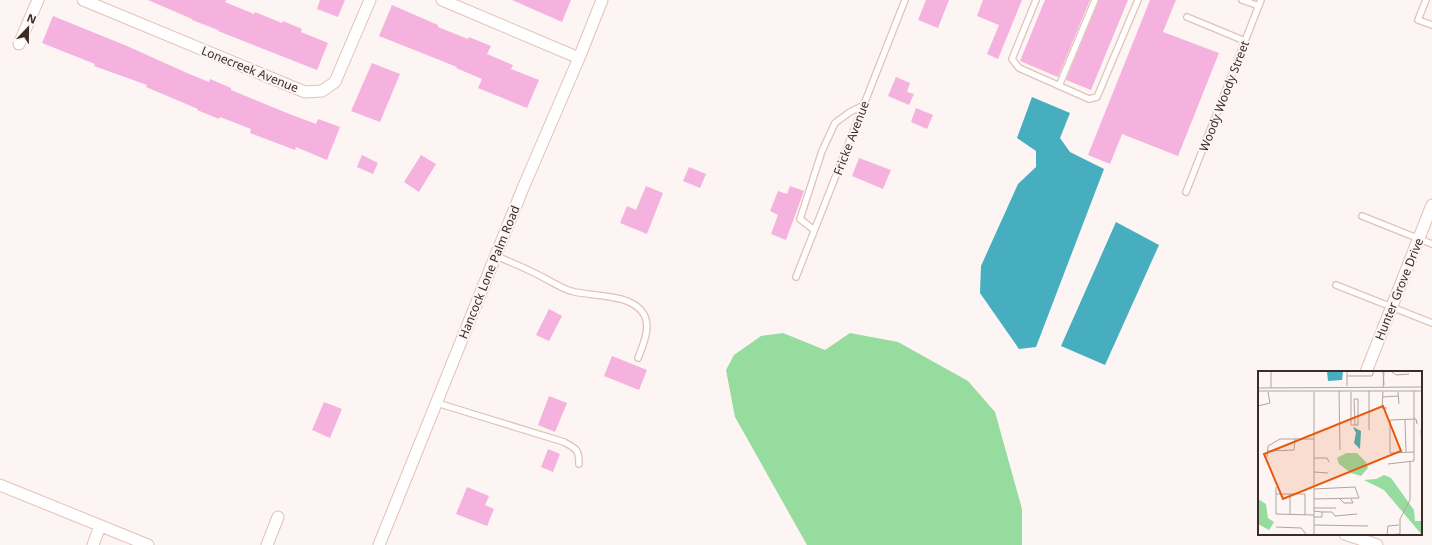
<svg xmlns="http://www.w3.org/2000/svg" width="1432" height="545" viewBox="0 0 1432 545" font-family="'Noto Sans',sans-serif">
<rect width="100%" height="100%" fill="#fcf5f3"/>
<path fill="#97dc9f" d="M 783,333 L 825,350 L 850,333 L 898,342 L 968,381 L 995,412 L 1022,509 L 1022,545 L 807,545 L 735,417 L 726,370 L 734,355 L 761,336 Z"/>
<path fill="#46aebf" d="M 1032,97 L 1070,113 L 1060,138 L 1070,152 L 1104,169 L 1036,347 L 1019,349 L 980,293 L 981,266 L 1018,184 L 1036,167 L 1036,151 L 1017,138 Z
M 1116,222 L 1159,245 L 1105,365 L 1061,346 Z"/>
<path fill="#f6b2de" d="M 148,0 L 226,0 L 225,2 L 254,14 L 255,12 L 282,23 L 283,21 L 302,29 L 301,32 L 328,43 L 317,70 L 218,31 L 218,30 L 192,20 L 192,19 Z
M 320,0 L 345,0 L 338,17 L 317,9 Z
M 512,0 L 571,0 L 562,22 Z
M 926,0 L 949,0 L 938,28 L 918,20 Z
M 983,0 L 1022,0 L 998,59 L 987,54 L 999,25 L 977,16 Z
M 1045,0 L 1090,0 L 1058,77 L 1020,61 Z
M 1099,0 L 1128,0 L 1091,90 L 1066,80 Z
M 1150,0 L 1176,0 L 1163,32 L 1219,53 L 1178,156 L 1122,134 L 1110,164 L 1088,155 Z
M 392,5 L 438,25 L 438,27 L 468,39 L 469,37 L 491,46 L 487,54 L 513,65 L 511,69 L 539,80 L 527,108 L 478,88 L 482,79 L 456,68 L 457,67 L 379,36 Z
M 53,16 L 127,46 L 187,73 L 209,82 L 210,79 L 231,88 L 231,90 L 287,113 L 316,124 L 318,119 L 340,127 L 327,160 L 296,147 L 295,150 L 250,133 L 251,129 L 220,117 L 219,119 L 197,110 L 198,109 L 146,87 L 147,85 L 94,66 L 95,64 L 42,43 Z
M 372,63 L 400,74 L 380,122 L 351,111 Z
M 896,77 L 910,83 L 907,92 L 914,94 L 909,105 L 888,96 Z
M 916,108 L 933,115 L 927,129 L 911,122 Z
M 362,155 L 378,163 L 373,174 L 357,167 Z
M 421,155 L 436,164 L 419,192 L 404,182 Z
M 859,158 L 891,170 L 883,189 L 852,176 Z
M 689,167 L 706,174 L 700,188 L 683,181 Z
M 646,186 L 663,193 L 647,234 L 620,223 L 627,206 L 636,210 Z
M 790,186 L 804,191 L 786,240 L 771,234 L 778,215 L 770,211 L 778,191 L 787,194 Z
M 549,309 L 562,316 L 549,341 L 536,335 Z
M 612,356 L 647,370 L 639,390 L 604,376 Z
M 549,396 L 567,403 L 555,432 L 538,425 Z
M 324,402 L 342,409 L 330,438 L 312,430 Z
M 548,449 L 560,454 L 553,472 L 541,467 Z
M 467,487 L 489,496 L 485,505 L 494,509 L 487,526 L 456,514 Z"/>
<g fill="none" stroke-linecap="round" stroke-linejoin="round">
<g stroke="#e2c2b6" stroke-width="8">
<path id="lane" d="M 1036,0 L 1012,59 L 1019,68 L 1089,99 L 1097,97 L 1138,0
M 1242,0 L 1259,6
M 1426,0 L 1418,20 L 1432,25
M 1187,17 L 1245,41
M 1059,86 L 1095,0
M 1186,192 L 1261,0
M 1362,216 L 1432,244
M 814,230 L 800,219 L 822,151 L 835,123 L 850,112 L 864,105
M 496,256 C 513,263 530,270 546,279 C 554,283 563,289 571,291 C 592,297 630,293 643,313 C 652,326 643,345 638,358
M 796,277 L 905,0
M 1336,285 L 1432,323
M 437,403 L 564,442 C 577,449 579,450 579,464"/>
</g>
<g stroke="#e2c2b6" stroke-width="13">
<path id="street" d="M 83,0 L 305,92 L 322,91 L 335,82 L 370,0
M 442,0 L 579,58
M 19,44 L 38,0
M 1366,372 L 1432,205
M 0,485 L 148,545
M 1345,534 L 1377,545
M 93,545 L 100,526
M 267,545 L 278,517
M 379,545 L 523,188 L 579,58 L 602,0"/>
</g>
<use href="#lane" stroke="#fff" stroke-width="5.5"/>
<use href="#street" stroke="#fff" stroke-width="11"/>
</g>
<g text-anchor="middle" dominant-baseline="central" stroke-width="4" stroke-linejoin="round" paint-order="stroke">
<g font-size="12" fill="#3a2d28" stroke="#fcf5f3">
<text transform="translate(250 69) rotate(22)">Lonecreek Avenue</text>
<text transform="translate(1224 96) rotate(-69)">Woody Woody Street</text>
<text transform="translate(851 138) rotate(-69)">Fricke Avenue</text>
<text transform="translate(489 272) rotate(-68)">Hancock Lone Palm Road</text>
<text transform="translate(1399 289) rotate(-68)">Hunter Grove Drive</text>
</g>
</g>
<g transform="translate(1258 371)">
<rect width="164" height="164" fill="#fcf5f3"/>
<path d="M 88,82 L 99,82 L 108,91 L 110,97 L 103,105 L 93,102 L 81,93 L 79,87 ZM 126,104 L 133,107 L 156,139 L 157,150 L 164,150 L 164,164 L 126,119 L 106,109 L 118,108 ZM 0,128 L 8,133 L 10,147 L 16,151 L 11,159 L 0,153 Z" fill="#97dc9f"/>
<path d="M 69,0 L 85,0 L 84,9 L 70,10 ZM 95,56 L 103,60 L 102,78 L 96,72 L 98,62 Z" fill="#46aebf"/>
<path fill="none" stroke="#aea5a2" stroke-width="1" d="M 13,0 L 13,17M 89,0 L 89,15M 125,0 L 126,14M 133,0 L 138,4 L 151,3M 89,5 L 114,5 L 116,0M 0,17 L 164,16M 125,17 L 126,0M 0,20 L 164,20M 81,20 L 82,79M 111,20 L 111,59M 56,21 L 56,164M 93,21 L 93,54 L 100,54 L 100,28 L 96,28 L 97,54M 125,21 L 124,37 L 129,37M 140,21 L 141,33M 125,26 L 140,25M 0,35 L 12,32 L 10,21M 147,49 L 148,81M 163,59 L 164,81M 10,80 L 36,79 L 37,68M 156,81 L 132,82 L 132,49 L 158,48 L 159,53M 9,86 L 10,75 L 22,68 L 56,68M 56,87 L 69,87 L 71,91M 130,93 L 156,90 L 156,20M 56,101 L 70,102M 18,116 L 18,143 L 56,144M 56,118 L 97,116 L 101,127 L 56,128M 18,123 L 47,123 L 47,144M 32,123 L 32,144M 82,128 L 86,132 L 95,132 L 93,128M 56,137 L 78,137M 56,140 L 64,141 L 64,146 L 56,146M 64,141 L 74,141 L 77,145 L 99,143M 56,154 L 110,155M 18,156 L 43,157 L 49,164M 129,164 L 130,155 L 141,154M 129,164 L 142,163M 142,164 L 142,148 L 152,129 L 152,91"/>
<path fill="#e8590c" fill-opacity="0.15" stroke="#e8590c" stroke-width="2" d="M 125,35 L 143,80 L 25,128 L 6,83 Z"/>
<rect width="164" height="164" fill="none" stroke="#3a2d28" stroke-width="2"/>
</g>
<g transform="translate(28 28) rotate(22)" stroke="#fcf5f3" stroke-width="3" paint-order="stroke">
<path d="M0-3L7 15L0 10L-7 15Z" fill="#3a2d28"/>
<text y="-6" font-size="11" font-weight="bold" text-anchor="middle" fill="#3a2d28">N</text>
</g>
</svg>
